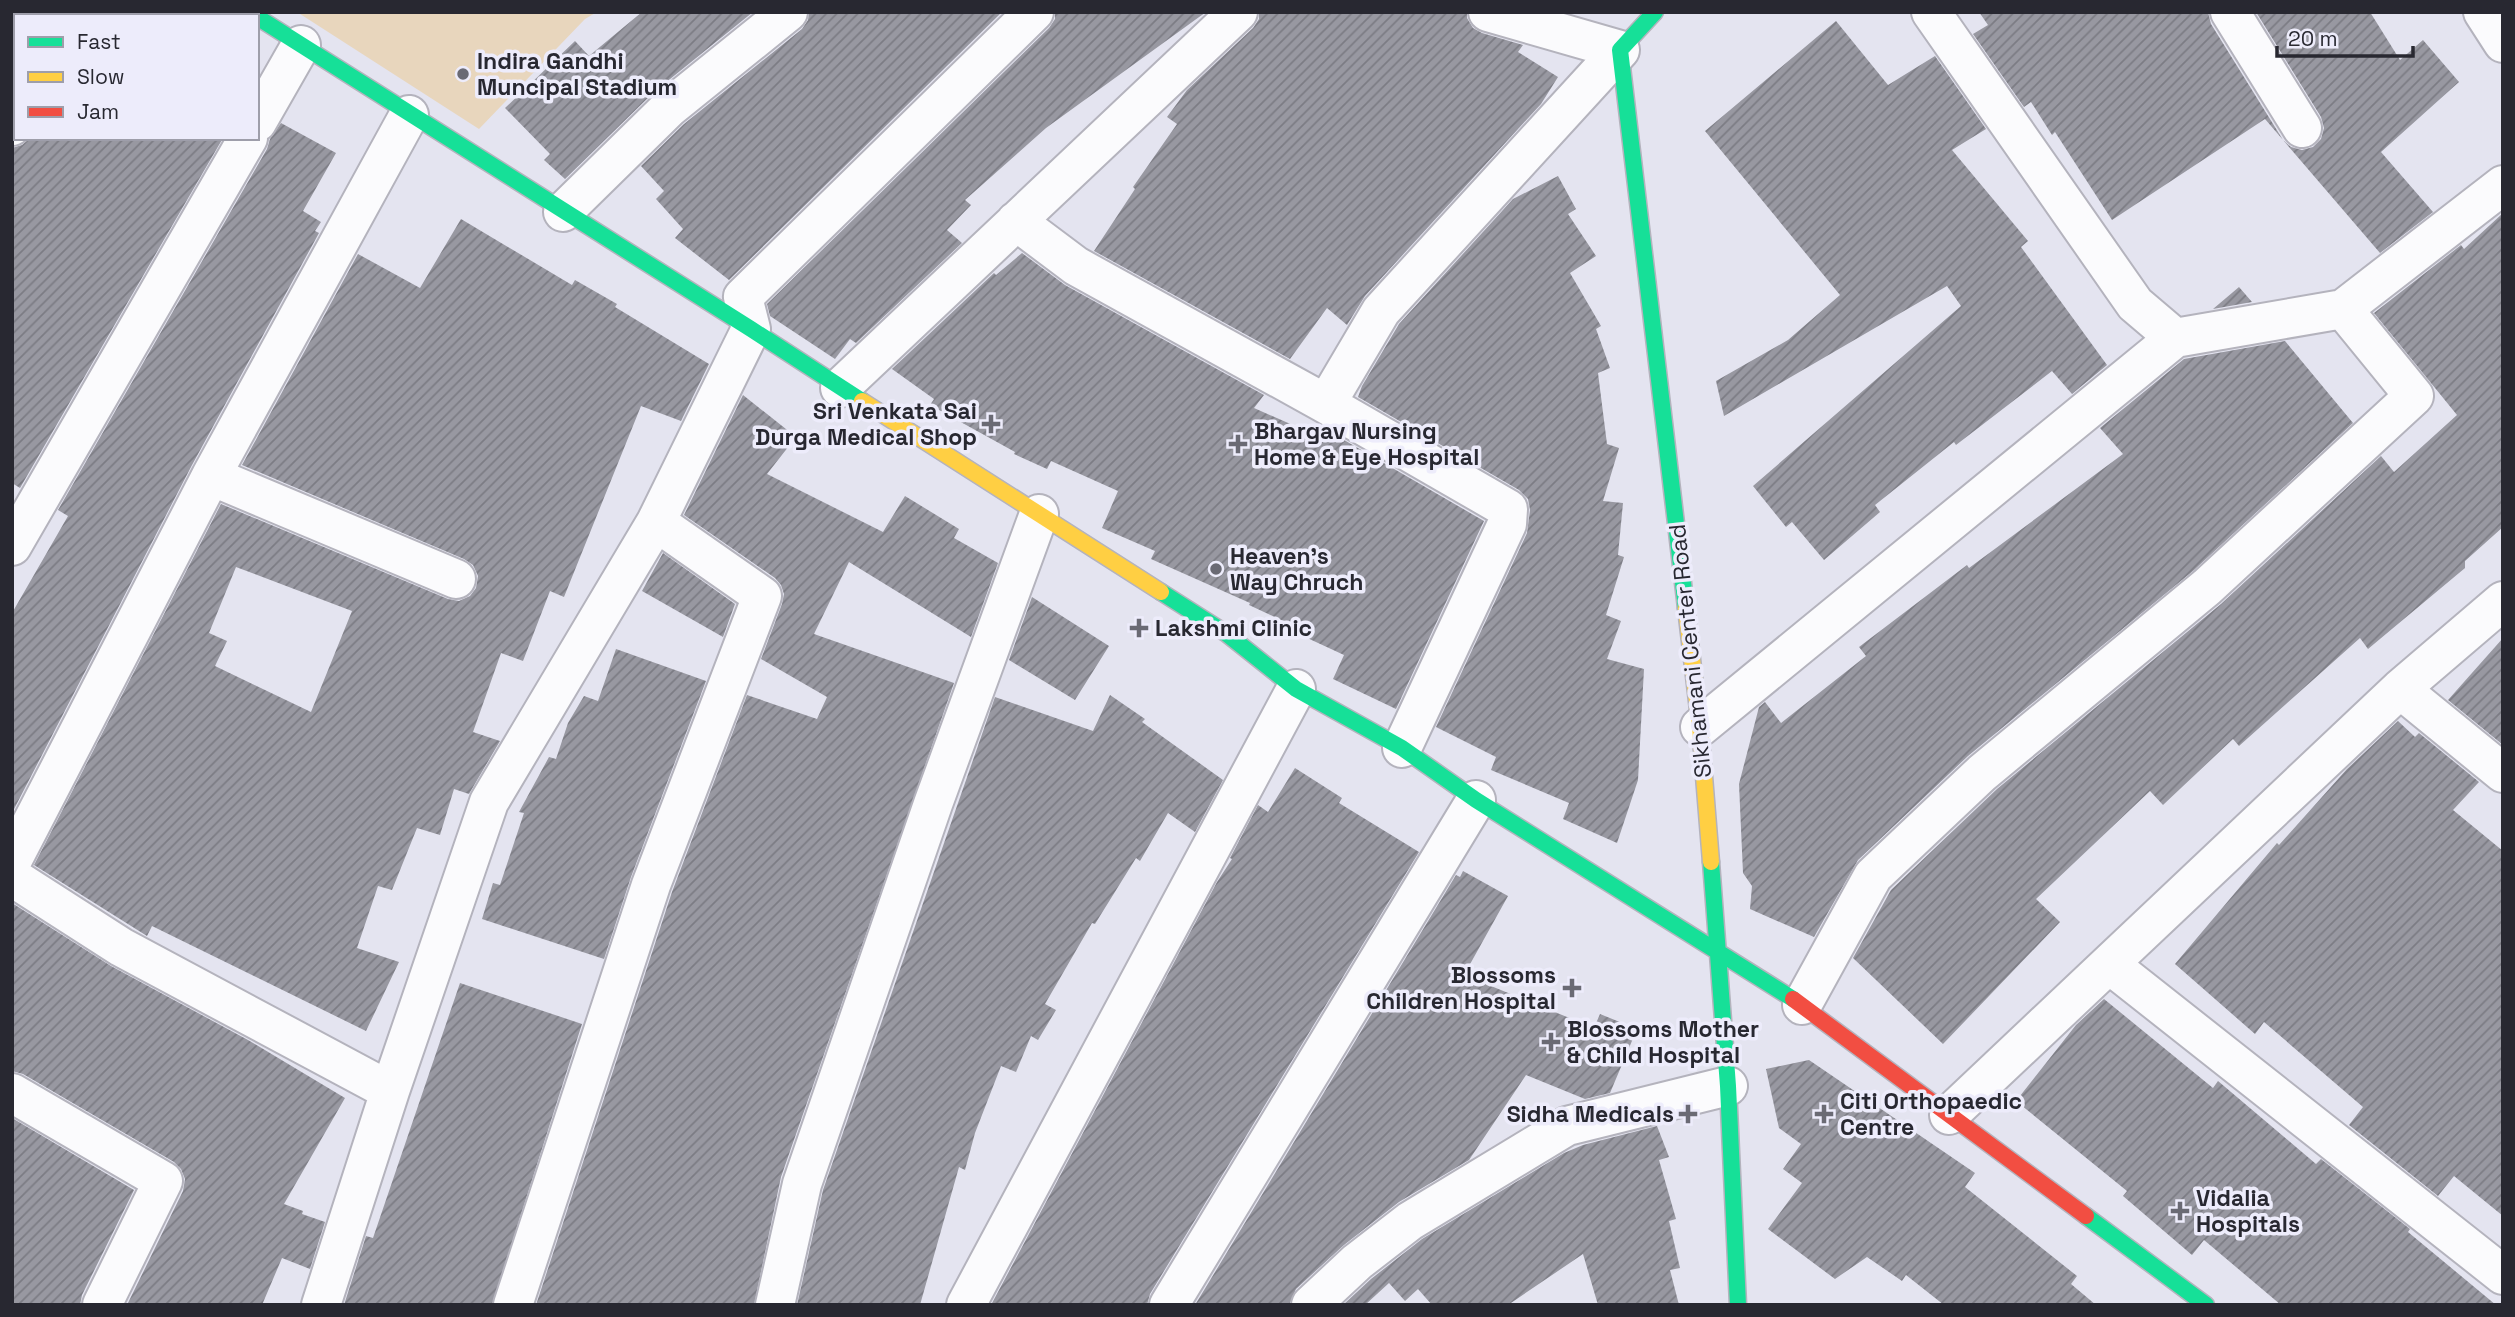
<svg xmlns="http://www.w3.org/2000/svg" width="2515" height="1317" viewBox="0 0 2515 1317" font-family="'Space Grotesk',sans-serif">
<defs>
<pattern id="building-hatch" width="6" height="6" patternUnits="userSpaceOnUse" patternTransform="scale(1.75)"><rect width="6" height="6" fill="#9898a1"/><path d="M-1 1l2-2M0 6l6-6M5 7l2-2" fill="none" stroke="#7c7c84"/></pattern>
</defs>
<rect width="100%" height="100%" fill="#e4e4f0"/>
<path fill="#e8d6bd" d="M 297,12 L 597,12 L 585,19 L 479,129 Z"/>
<path fill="url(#building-hatch)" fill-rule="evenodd" d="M 642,12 L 753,12 L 654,92 L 565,179 L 544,160 L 550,154 L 505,108 L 575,41 L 589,56 Z
M 809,12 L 1002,12 L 729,280 L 675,238 L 683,229 L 656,199 L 664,191 L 641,166 L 684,124 L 802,29 L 808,20 Z
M 1055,12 L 1206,12 L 1046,128 L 965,200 L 971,205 L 947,230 L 962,243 L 856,343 L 850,339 L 835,359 L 770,316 L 767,304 L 1049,28 L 1055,19 Z
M 1259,12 L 1467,12 L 1467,18 L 1473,28 L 1482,33 L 1523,45 L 1518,52 L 1558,77 L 1541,104 L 1365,296 L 1347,325 L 1327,308 L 1290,359 L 1094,251 L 1135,189 L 1133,187 L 1177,124 L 1167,117 L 1187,90 L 1253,28 L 1259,19 Z
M 1979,12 L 2208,12 L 2211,24 L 2283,140 L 2291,147 L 2302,150 L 2313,147 L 2321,139 L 2324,128 L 2321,117 L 2256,12 L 2370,12 L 2400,60 L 2423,40 L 2459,82 L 2381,152 L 2433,212 L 2380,253 L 2265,119 L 2112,220 L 2055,132 L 2052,135 L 2031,102 L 2024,107 L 1973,34 L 1988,25 Z
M 1836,21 L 1888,85 L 1935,56 L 1986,129 L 1952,150 L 2028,241 L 2021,247 L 2107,365 L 2072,394 L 2052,371 L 1956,445 L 1954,442 L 1875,505 L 1880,512 L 1824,560 L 1792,522 L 1786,527 L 1753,486 L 1961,306 L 1947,286 L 1724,416 L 1716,381 L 1788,340 L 1840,295 L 1705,131 Z
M 281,123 L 336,153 L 303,211 L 321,222 L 315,231 L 319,233 L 192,465 L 12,813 L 12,613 L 68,516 L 58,510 L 267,149 L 270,139 Z
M 30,138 L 223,138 L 20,488 L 12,483 L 12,148 L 22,145 Z
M 1558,176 L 1576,209 L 1568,214 L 1596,256 L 1570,273 L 1601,326 L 1596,329 L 1610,368 L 1598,373 L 1607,444 L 1619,448 L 1603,501 L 1623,503 L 1618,555 L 1624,557 L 1606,615 L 1621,621 L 1607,659 L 1644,669 L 1638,780 L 1617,843 L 1563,819 L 1569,803 L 1491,770 L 1496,757 L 1436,727 L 1527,533 L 1530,510 L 1528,499 L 1519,490 L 1358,397 L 1362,386 L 1399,324 L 1513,199 Z
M 2503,213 L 2503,527 L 2465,561 L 2465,568 L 2368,649 L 2360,638 L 2239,746 L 2233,739 L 2163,805 L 2150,791 L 2036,899 L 2060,922 L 1943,1044 L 1853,958 L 1891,890 L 1997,789 L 2221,604 L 2381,456 L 2394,472 L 2457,415 L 2374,313 L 2461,245 L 2464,249 Z
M 461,219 L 572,285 L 575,280 L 617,304 L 615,307 L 709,364 L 681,421 L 641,406 L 564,597 L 550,591 L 523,661 L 501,653 L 473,732 L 500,741 L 469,794 L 454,789 L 440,835 L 417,828 L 392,890 L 378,886 L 357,948 L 399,962 L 366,1031 L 152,926 L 147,936 L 34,865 L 221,504 L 448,599 L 459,601 L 470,596 L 476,588 L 478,576 L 473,565 L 464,559 L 242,465 L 358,254 L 420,288 ZM 236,567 L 352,611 L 311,712 L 215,666 L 227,641 L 209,633 Z
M 1022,253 L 1065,285 L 1264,395 L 1254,408 L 1329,441 L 1332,433 L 1484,521 L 1396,709 L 1333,679 L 1344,655 L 1290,630 L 1292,625 L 1249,605 L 1250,603 L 1151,559 L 1155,551 L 1102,528 L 1118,491 L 1051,461 L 1047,469 L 1014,454 L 1015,452 L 930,405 L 934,399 L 892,369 L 994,273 L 996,275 Z
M 2239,287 L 2252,302 L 2213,309 Z
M 2285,341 L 2353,423 L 2193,571 L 1968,756 L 1858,860 L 1814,937 L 1750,909 L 1752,886 L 1743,873 L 1739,784 L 1759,707 L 1765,702 L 1781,723 L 1866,656 L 1859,647 L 1967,565 L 1969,568 L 2123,454 L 2100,428 L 2184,359 Z
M 743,395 L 796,437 L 767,474 L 883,532 L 905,496 L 959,529 L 954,538 L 998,563 L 971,637 L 849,562 L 814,634 L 954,683 L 781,1177 L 754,1305 L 536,1305 L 672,892 L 747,695 L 817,719 L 827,697 L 761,659 L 782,604 L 784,594 L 781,585 L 775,578 L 684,515 Z
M 663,553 L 735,604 L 723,637 L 642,591 Z
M 1032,597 L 1109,646 L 1075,700 L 1009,660 Z
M 2503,638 L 2503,745 L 2448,700 Z
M 616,649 L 706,681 L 631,877 L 604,959 L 482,919 L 493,883 L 500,885 L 524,813 L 519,812 L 549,757 L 556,759 L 568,723 L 584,696 L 598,701 Z
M 1110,695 L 1145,719 L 1142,722 L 1223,780 L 1195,832 L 1168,813 L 1140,861 L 1136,858 L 1095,924 L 1092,923 L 1045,1004 L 1056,1010 L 1038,1040 L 1031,1036 L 1016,1072 L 1001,1066 L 975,1133 L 965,1170 L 959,1167 L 920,1305 L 797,1305 L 823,1190 L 995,697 L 1093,731 Z
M 2398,721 L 2415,737 L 2419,733 L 2479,782 L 2453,810 L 2503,851 L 2503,1216 L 2454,1176 L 2438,1196 L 2349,1125 L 2363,1107 L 2264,1022 L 2255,1034 L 2175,964 L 2277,843 L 2279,845 L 2347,769 Z
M 1295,768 L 1342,798 L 1339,803 L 1419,852 L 1150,1294 L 1147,1305 L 991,1305 L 1217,882 L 1232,859 L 1230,858 L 1258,805 L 1268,812 Z
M 1463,871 L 1508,896 L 1464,975 L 1594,1028 L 1600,1014 L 1637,1029 L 1610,1093 L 1585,1099 L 1526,1075 L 1469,1160 L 1399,1202 L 1344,1245 L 1296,1289 L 1289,1305 L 1195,1305 L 1456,875 L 1460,877 Z
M 12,903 L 111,966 L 248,1040 L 345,1098 L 284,1204 L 303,1211 L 302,1214 L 325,1222 L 310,1269 L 282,1258 L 262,1305 L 127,1305 L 183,1191 L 185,1179 L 181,1169 L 174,1162 L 23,1074 L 12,1071 Z
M 460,983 L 582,1024 L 492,1305 L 344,1305 L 366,1236 L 373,1238 Z
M 2104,999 L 2213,1088 L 2218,1081 L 2316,1164 L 2321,1159 L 2410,1229 L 2408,1232 L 2496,1305 L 2281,1305 L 2204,1240 L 2192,1255 L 2123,1196 L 2127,1191 L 2016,1101 L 2076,1025 Z
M 1809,1060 L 1975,1173 L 1965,1187 L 2077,1276 L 2071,1284 L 2096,1305 L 1944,1305 L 1906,1275 L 1902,1281 L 1867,1257 L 1835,1279 L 1768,1229 L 1802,1183 L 1783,1169 L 1801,1144 L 1779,1128 L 1766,1069 Z
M 12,1118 L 134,1190 L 82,1295 L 80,1305 L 12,1305 Z
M 1657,1126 L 1669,1157 L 1659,1160 L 1676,1219 L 1669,1221 L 1680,1268 L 1670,1270 L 1679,1305 L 1598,1305 L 1583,1254 L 1508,1305 L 1432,1305 L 1418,1289 L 1405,1301 L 1389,1283 L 1365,1305 L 1343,1305 L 1371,1279 L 1422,1239 L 1564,1153 L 1583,1145 Z"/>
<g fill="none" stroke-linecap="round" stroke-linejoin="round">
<g stroke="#b4b3bd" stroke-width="42">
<path id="street" d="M 2230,12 L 2302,128
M 2483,12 L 2503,43
M 75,16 L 77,12
M 257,122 L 301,45
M 12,126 L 16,120
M 563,212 L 669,108 L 788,12
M 1016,221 L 1076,266 L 1326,404 L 1508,509 L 1507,524 L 1402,748
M 2343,309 L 2503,185
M 840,388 L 1238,12
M 1326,404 L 1381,311 L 1620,50 L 1488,12
M 211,476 L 456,579
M 12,546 L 248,138
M 2400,689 L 2503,601
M 1700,727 L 2175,338
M 12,861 L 211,476 L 409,115
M 12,877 L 121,947 L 390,1091
M 2109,964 L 2503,1275
M 1802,1005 L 1873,876 L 1982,773 L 2207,587 L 2414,396 L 2343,309 L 2175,338 L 2135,304 L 1931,12
M 12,1093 L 163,1181 L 102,1305
M 1949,1115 L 2400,689 L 2503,773
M 321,1305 L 390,1091 L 489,802 L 656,522 L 751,329 L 743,297 L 1034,12
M 513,1305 L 651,885 L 762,596 L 656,522
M 775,1305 L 802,1184 L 933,804 L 1039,514
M 966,1305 L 1296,689
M 1169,1305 L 1476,800
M 1311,1305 L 1357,1262 L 1410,1221 L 1567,1126 L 1728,1086"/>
</g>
<g stroke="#b4b3bd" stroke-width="19">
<path id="fast" d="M 1655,12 L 1620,50 L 1686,608
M 257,17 L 751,329 L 862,401
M 1161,592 L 1227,634 L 1296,689 L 1402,748 L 1476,800 L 1793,999
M 1711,862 L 1728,1086 L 1738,1305
M 2086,1216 L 2206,1305"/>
</g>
<g stroke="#b4b3bd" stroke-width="19">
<path id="slow" d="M 862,401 L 1161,592
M 1686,608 L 1700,727 L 1711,862"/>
</g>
<g stroke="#b4b3bd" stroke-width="19">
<path id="jam" d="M 1793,999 L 2086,1216"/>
</g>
<use href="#street" stroke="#fbfbfd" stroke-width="38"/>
<use href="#fast" stroke="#16e098" stroke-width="16"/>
<use href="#slow" stroke="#ffcf43" stroke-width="16"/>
<use href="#jam" stroke="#f24e42" stroke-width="16"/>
</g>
<g fill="#6a6a74" stroke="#edecfb" stroke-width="2.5">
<circle cx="463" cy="74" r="7"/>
<path d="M987.5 413.5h7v7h7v7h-7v7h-7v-7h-7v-7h7z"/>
<path d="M1234.5 433.5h7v7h7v7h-7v7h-7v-7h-7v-7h7z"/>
<circle cx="1216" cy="569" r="7"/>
<path d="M1135.5 617.5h7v7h7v7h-7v7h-7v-7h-7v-7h7z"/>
<path d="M1568.5 977.5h7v7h7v7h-7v7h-7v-7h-7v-7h7z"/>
<path d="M1547.5 1031.5h7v7h7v7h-7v7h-7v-7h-7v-7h7z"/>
<path d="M1684.5 1103.5h7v7h7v7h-7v7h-7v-7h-7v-7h7z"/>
<path d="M1820.5 1103.5h7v7h7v7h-7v7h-7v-7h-7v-7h7z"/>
<path d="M2176.5 1200.5h7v7h7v7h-7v7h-7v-7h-7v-7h7z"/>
</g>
<g text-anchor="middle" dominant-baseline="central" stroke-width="7" stroke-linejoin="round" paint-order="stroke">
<g font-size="23" font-weight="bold" fill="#282831" stroke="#edecfb" text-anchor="start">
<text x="477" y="61">Indira Gandhi<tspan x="477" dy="26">Muncipal Stadium</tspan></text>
<text x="977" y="411" text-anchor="end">Sri Venkata Sai<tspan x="977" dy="26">Durga Medical Shop</tspan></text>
<text x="1254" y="431">Bhargav Nursing<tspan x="1254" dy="26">Home &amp; Eye Hospital</tspan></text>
<text x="1230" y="556">Heaven's<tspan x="1230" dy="26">Way Chruch</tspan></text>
<text x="1155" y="628">Lakshmi Clinic</text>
<text x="1556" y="975" text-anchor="end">Blossoms<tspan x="1556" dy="26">Children Hospital</tspan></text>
<text x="1567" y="1029">Blossoms Mother<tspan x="1567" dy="26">&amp; Child Hospital</tspan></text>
<text x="1840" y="1101">Citi Orthopaedic<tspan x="1840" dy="26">Centre</tspan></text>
<text x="1674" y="1114" text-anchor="end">Sidha Medicals</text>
<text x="2196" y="1198">Vidalia<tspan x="2196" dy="26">Hospitals</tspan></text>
</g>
<g font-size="23" fill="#282831" stroke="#edecfb">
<text transform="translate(1690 651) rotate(-96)">Sikhamani Center Road</text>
</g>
</g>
<rect width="2515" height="1317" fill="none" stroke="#282831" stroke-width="28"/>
<rect x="14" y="14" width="245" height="126" fill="#edecfb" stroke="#9e9eaa" stroke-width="2"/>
<rect x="28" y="37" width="35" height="10" fill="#16e098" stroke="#9e9eaa" stroke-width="2"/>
<text x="77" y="49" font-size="21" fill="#282831">Fast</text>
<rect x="28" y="72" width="35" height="10" fill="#ffcf43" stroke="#9e9eaa" stroke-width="2"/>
<text x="77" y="84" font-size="21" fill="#282831">Slow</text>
<rect x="28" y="107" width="35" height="10" fill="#f24e42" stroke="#9e9eaa" stroke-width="2"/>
<text x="77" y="119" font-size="21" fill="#282831">Jam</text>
<path d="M2277 46v10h136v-10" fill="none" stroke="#282831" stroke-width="3.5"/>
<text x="2288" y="46" font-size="21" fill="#282831" stroke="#edecfb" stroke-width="5" paint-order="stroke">20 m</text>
</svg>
